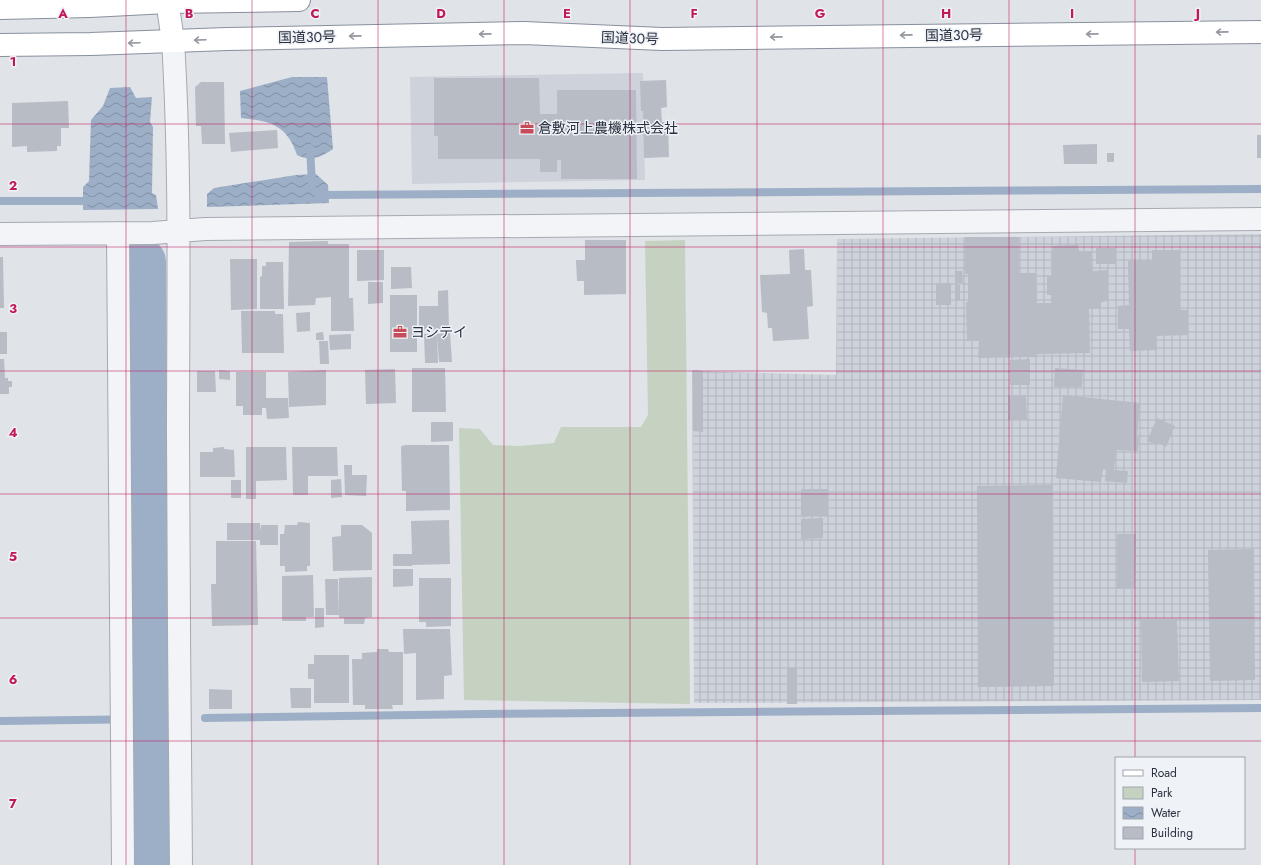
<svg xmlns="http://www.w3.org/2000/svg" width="1261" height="865" viewBox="0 0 1261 865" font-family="Jost,'Noto Sans JP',sans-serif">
<defs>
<pattern id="industrial-grid" width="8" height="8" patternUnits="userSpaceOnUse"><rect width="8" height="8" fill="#ced2da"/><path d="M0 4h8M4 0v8" fill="none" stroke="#b1b5bc"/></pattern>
<pattern id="water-waves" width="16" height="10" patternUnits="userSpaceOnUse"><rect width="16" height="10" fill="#9dafc6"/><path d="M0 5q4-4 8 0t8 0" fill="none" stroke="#808fa2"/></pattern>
</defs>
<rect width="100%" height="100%" fill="#e0e3e8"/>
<path fill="#ced2da" d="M 643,73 L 645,180 L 412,184 L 410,77 Z"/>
<path fill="url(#industrial-grid)" d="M 1261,234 L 1261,700 L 694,703 L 692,371 L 836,375 L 837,239 Z"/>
<path fill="#c5d2c2" d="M 685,240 L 690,704 L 464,700 L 459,428 L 480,429 L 493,445 L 520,446 L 554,443 L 561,427 L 641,427 L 648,415 L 645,241 Z"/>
<path fill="url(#water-waves)" d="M 292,77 L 327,77 L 333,149 C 321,157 311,162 297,155 C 287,125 270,121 241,118 L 240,91 Z
M 130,87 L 136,98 L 152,97 L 150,122 L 153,127 L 152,193 L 156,195 L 158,209 L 83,210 L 83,187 L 89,181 L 91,120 L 103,106 L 110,88 Z
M 316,174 L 328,185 L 329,203 L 207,207 L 207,194 L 214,188 L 296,175 Z"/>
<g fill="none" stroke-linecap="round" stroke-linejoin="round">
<path stroke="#9dafc6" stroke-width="8" d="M 310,148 L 312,185
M 318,195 L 1261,189
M 0,201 L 93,201
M 205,718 L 484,714 L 1261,708
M 0,721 L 155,719"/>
<path stroke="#9dafc6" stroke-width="50" d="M 141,262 L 145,865"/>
</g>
<path fill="#b7bcc5" d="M 434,78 L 539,78 L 540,114 L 557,114 L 557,90 L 636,90 L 637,179 L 561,179 L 561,160 L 557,160 L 557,172 L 540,172 L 540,159 L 438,159 L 438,136 L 434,136 Z
M 666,80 L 667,107 L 661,108 L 662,122 L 668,122 L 669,157 L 644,158 L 643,111 L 641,111 L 640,81 Z
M 201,82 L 224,82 L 225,144 L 202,144 L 201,126 L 196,126 L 195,87 Z
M 68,101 L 69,128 L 61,128 L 61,146 L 57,146 L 57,151 L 27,152 L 27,146 L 12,147 L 12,103 Z
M 277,130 L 278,148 L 231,152 L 229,133 Z
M 1257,135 L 1261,135 L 1261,158 L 1257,158 Z
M 1097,144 L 1097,164 L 1064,164 L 1063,145 Z
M 1107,153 L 1114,153 L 1114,162 L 1107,162 Z
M 965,237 L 1019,237 L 1019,273 L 1036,273 L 1037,303 L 1052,303 L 1051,295 L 1047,295 L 1047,276 L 1052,276 L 1051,252 L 1053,252 L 1053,246 L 1078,245 L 1079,251 L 1091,251 L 1092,271 L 1108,270 L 1108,301 L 1101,302 L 1101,309 L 1089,309 L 1090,353 L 1037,354 L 1037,357 L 978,358 L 979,341 L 967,341 L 966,302 L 968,302 L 968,274 L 965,274 Z
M 585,240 L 626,240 L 626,294 L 584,295 L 584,281 L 577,281 L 576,260 L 585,260 Z
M 328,241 L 328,244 L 349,244 L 349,298 L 353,298 L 354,331 L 331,331 L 331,297 L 316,298 L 315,305 L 288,306 L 289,242 Z
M 1096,248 L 1116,248 L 1116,264 L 1096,264 Z
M 804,249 L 805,270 L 811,270 L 813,306 L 807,307 L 809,339 L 773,341 L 772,328 L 768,328 L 767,313 L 762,312 L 760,275 L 790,274 L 789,250 Z
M 357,250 L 384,250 L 384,280 L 357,281 Z
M 1152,250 L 1180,250 L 1180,310 L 1188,310 L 1188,335 L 1156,336 L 1157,350 L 1130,351 L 1129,329 L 1118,329 L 1118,306 L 1129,305 L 1128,261 L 1152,260 Z
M 0,257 L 3,257 L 4,308 L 0,308 Z
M 230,259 L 257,259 L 257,309 L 231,310 Z
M 266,262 L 283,262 L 284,309 L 260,309 L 260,277 L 262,276 L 262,266 L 266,266 Z
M 391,267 L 411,267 L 412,288 L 391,289 Z
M 955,271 L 962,271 L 963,283 L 955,283 Z
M 368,282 L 383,282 L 383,303 L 368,304 Z
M 936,283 L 951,283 L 951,305 L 936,305 Z
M 955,285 L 960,285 L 960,301 L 955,301 Z
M 448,290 L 449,329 L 419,330 L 419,306 L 438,306 L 438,291 Z
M 390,295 L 417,295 L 417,352 L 390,352 Z
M 241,311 L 275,311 L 275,314 L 283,314 L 284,353 L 242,353 Z
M 310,312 L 310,331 L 297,332 L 296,313 Z
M 0,332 L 7,332 L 7,354 L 0,354 Z
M 323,332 L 324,340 L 316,340 L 316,333 Z
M 450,333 L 452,362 L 439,362 L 437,334 Z
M 351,334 L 351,349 L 330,350 L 329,335 Z
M 424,334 L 437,334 L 438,363 L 425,363 Z
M 319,341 L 328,341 L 329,364 L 320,364 Z
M 0,359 L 4,359 L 5,378 L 8,378 L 8,381 L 12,381 L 12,387 L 9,387 L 9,394 L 0,394 Z
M 1030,359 L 1030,385 L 1010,385 L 1010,360 Z
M 412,368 L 445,368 L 446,412 L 412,412 Z
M 1055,368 L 1083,370 L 1082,387 L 1054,387 Z
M 395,369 L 396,403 L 366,404 L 365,370 Z
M 219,370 L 230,371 L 230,380 L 219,379 Z
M 326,370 L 326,405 L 289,407 L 288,372 Z
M 693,370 L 703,371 L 703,432 L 693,431 Z
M 197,371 L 215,371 L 216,392 L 197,392 Z
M 236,372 L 266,372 L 266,398 L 288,398 L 289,418 L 267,419 L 266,408 L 262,408 L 262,415 L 243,415 L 243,406 L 236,406 Z
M 1008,395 L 1026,395 L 1027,420 L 1008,420 Z
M 1063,395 L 1140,403 L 1137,437 L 1139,437 L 1138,451 L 1116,450 L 1114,470 L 1128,471 L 1127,483 L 1105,481 L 1106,470 L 1103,469 L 1101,482 L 1056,478 Z
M 1157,418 L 1175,426 L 1166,447 L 1158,443 L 1157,445 L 1147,441 Z
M 431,422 L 453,422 L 453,441 L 431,442 Z
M 406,445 L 449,445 L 450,510 L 406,511 L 406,491 L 402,491 L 401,446 Z
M 224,447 L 224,449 L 234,450 L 235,477 L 200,477 L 200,452 L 213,452 L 213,448 Z
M 246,447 L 286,447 L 287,480 L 256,481 L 256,499 L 246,499 Z
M 292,447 L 337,447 L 338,476 L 308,476 L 308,495 L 293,495 Z
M 344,465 L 352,465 L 352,475 L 367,475 L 366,496 L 345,495 Z
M 341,479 L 342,497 L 331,498 L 331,480 Z
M 231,480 L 241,480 L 241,498 L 231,498 Z
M 1053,485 L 1054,686 L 978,687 L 977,486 Z
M 801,489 L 828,489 L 828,516 L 801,516 Z
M 823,518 L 823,538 L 801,539 L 801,519 Z
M 449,520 L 450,564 L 412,565 L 412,566 L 393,566 L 393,554 L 412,554 L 411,521 Z
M 298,522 L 310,523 L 310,566 L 307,566 L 307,571 L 285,572 L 285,566 L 280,566 L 280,534 L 284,534 L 285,525 L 297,525 Z
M 227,523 L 260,523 L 260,532 L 261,525 L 278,525 L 278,545 L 260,545 L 260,540 L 227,540 Z
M 341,525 L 362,525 L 372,533 L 372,570 L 333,571 L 332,537 L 341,536 Z
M 1117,534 L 1136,534 L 1135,589 L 1117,589 Z
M 216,541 L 256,541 L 258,625 L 212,626 L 211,584 L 216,584 Z
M 1254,549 L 1255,680 L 1210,681 L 1208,550 Z
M 393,569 L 413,569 L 413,586 L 393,587 Z
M 313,575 L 314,617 L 306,617 L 306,621 L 282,621 L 282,576 Z
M 372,577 L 372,617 L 365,618 L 364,624 L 344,624 L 344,618 L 339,618 L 339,578 Z
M 419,578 L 451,578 L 451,626 L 426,627 L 426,622 L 419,622 Z
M 325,579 L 338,579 L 339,615 L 326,615 Z
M 315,608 L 324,608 L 324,627 L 315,628 Z
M 1141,619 L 1177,619 L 1179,681 L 1142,682 Z
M 403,629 L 450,629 L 452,675 L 444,676 L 444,699 L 416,700 L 416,653 L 404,654 Z
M 377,649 L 388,649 L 389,652 L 403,652 L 403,705 L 392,705 L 393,709 L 365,709 L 365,705 L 353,705 L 352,659 L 362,659 L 362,653 L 377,652 Z
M 314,655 L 349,655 L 349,703 L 314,703 L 314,679 L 308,679 L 308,664 L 314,664 Z
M 787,667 L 797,667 L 797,704 L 787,704 Z
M 290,688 L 311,688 L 311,708 L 291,708 Z
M 209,689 L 232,690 L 232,709 L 209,709 Z"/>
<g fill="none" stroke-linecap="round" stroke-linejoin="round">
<g stroke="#a5aab2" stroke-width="24">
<path id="minor" d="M 173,41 C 181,172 178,304 178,435 C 178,578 180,722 181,865
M 118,233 L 123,865
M 0,234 L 153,233 L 205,229 L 1261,219"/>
</g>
<g stroke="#a0a7b3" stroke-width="24">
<path id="major" d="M 167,0 L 173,41"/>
</g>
<g stroke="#88909e" stroke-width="24">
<path id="highway" d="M 0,8 L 90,6 L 168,2 L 299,0
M 0,45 L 91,44 L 227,39 L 524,33 L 662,39 L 1261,32"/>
</g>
<use href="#minor" stroke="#f2f4f7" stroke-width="22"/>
<use href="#major" stroke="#fff" stroke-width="22"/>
<use href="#highway" stroke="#fff" stroke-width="22"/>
</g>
<defs><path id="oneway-shaft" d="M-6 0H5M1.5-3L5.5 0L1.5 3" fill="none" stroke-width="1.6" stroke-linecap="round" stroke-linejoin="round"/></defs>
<g stroke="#94989f">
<use href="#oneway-shaft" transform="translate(1222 32) rotate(179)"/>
<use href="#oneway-shaft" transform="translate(485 34) rotate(179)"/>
<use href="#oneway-shaft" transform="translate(1092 34) rotate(179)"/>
<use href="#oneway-shaft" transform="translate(906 35) rotate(179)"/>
<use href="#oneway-shaft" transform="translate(355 36) rotate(179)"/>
<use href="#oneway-shaft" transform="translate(776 37) rotate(179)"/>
<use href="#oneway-shaft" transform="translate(200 40) rotate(178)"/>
<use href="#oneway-shaft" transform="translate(134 43) rotate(178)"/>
</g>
<path fill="none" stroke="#c2185b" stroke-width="1" stroke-opacity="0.55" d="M 126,0 L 126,865M 252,0 L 252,865M 378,0 L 378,865M 504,0 L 504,865M 630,0 L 630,865M 757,0 L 757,865M 883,0 L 883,865M 1009,0 L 1009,865M 1135,0 L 1135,758M 0,124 L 1261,124M 0,247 L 1261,247M 0,371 L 1261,371M 0,494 L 1261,494M 0,618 L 1261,618M 0,741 L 1261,741M 1135,848 L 1135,865"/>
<defs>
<g id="office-bare" transform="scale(1.08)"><path d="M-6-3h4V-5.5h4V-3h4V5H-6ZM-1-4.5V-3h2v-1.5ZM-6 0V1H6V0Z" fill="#c74b59" stroke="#eff2f6" stroke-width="2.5" paint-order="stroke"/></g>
</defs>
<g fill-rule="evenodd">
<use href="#office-bare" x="527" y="128"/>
<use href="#office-bare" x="400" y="332"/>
</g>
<g text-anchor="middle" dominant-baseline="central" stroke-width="3" stroke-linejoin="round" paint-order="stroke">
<g font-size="14" fill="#29303f" stroke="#eff2f6">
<text transform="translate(954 35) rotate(-1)">国道30号</text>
<text transform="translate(307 37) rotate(-1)">国道30号</text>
<text transform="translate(630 38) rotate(2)">国道30号</text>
</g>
<g font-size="14" fill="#29303f" stroke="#eff2f6" text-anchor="start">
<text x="538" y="128">倉敷河上農機株式会社</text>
<text x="411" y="332">ヨシテイ</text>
</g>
</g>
<g font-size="13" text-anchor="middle" font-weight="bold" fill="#c2185b" stroke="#eff2f6" stroke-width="3" stroke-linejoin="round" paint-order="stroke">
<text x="63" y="18">A</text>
<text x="189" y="18">B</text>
<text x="315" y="18">C</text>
<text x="441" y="18">D</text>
<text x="567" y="18">E</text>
<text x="694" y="18">F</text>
<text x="820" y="18">G</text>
<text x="946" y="18">H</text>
<text x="1072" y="18">I</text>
<text x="1198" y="18">J</text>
<text x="13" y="66">1</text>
<text x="13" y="190">2</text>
<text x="13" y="313">3</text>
<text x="13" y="437">4</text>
<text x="13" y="561">5</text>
<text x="13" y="684">6</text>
<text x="13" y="808">7</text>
</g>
<rect x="1115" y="757" width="130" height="92" fill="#eff2f6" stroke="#a0a4ad"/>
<rect x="1123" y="770" width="20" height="6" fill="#ffffff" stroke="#a0a4ad"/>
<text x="1151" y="777" font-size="12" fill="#29303f">Road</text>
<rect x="1123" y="787" width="20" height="12" fill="#c5d2c2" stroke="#a0a4ad"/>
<text x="1151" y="797" font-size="12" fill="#29303f">Park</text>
<rect x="1123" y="807" width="20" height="12" fill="url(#water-waves)" stroke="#a0a4ad"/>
<text x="1151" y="817" font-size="12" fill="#29303f">Water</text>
<rect x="1123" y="827" width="20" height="12" fill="#b7bcc5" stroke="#a0a4ad"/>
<text x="1151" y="837" font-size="12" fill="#29303f">Building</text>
</svg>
